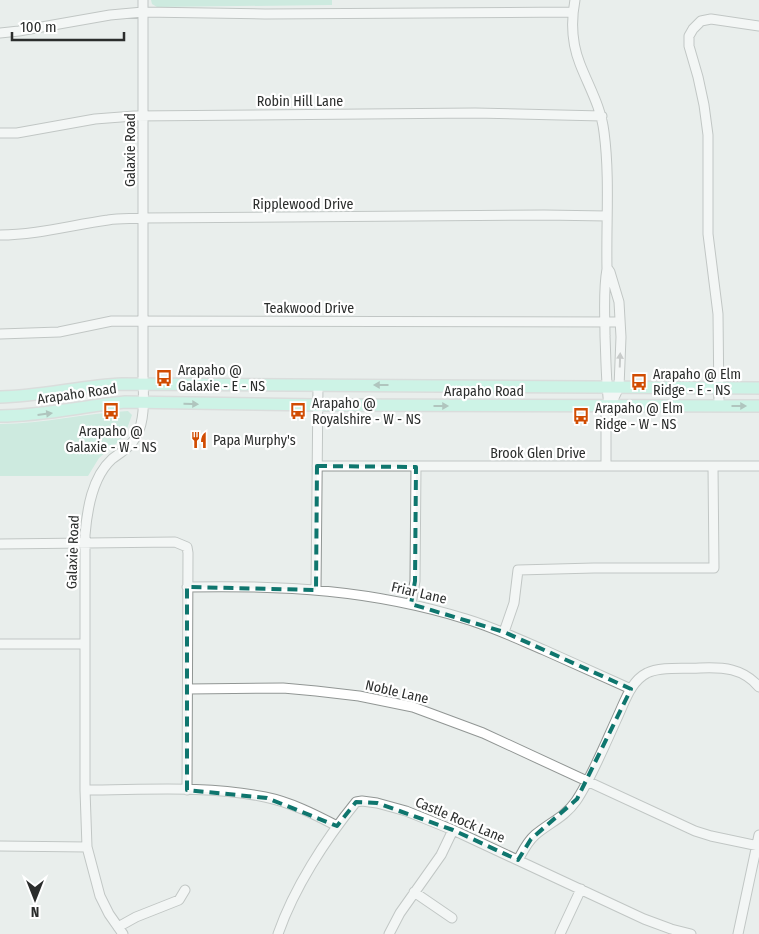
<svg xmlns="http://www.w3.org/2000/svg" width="759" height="934" viewBox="0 0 759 934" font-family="'Fira Sans Condensed',sans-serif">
<rect width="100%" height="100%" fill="#e9eeec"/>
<path fill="#abe4ce" d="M 151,0 L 332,0 L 332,5 L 157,7 L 152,4 Z
M 128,411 L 132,415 L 125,434 L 118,442 L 99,458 L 88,476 L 0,476 L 0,424 C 43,424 85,413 128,411 Z"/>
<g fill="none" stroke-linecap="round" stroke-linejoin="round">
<g stroke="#919694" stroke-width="11">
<path id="minor" d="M 575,0 C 571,21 572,44 580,64 C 589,87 601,107 604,132 C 610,177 606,223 607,269 C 603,291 605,314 605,336 C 606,359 606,383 609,406
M 0,33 L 19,31 L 110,15 L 143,12 L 265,14 L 573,12
M 0,133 L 17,133 L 95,119 L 134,116 L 475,113 L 602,116
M 0,235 C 36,235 72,225 108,220 C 120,218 132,219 143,218 L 544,215 L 607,216
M 0,334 L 59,332 L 112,321 L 620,322
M 719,406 L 718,314 L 708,234 L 708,135 L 704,105 L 698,77 L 689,46 L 689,36 L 693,29 L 701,21 L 711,19 L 759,26
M 317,466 L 759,466
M 606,466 L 606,415 L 619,387 L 621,337 L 619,302 L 610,272 L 608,269
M 0,544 L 175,542 L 187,547 L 188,553 L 187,790
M 187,587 C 284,585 373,590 466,619 C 493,627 518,639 544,650 C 573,663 602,676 631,689
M 316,590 L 318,385
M 411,604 L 415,581 L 416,467
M 504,632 L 514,603 L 518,570 L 594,568 L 714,568 L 713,466
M 0,644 L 84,644
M 188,689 L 283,688 L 316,691 L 359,696 L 413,707 L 483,733 L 695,831 L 711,836 L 759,846
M 85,790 C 145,790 206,785 265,797 C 290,802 314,814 337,826
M 0,846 L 87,847
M 518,860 C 523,851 527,842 535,835 C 549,823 565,817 576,801 C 591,779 606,742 618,716 C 625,701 631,681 647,673 C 660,666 686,669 700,668 C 723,667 743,668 759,687
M 414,892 L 452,918
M 118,927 L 136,917 L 179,900 L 185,890
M 123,934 L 109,914 L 100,896 L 87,847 L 85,790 L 85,535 C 87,510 92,477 112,459 C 121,452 131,447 137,435 C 146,417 143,393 143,373 L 143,0
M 278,934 C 294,888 325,840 356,802 L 362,801 L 377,803 L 406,811 L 453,830 L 644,919 L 671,929 L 691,934
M 389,934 L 400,913 L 441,855 L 453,830
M 560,934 L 581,889
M 738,934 L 759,835"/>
</g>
<g stroke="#c8c8c8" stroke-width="14">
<path id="major" d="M 0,397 C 41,396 81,386 122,384 L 759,388
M 0,416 C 42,416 83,406 125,402 L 317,405 L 759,406"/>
</g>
<use href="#minor" stroke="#fff" stroke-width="9"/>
<use href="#major" stroke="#aaf8de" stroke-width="11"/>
</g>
<defs><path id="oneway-solid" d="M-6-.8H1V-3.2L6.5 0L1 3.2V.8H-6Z" transform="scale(1.25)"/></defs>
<use fill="#a0a0a0" href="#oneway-solid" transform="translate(620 360) rotate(-88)"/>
<g fill="#6a9285">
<use href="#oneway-solid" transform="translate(381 385) rotate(-180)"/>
<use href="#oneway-solid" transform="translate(191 404) rotate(1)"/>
<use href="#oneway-solid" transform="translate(441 406)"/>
<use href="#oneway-solid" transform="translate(739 406)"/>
<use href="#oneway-solid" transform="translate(45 414) rotate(-7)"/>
</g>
<path d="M0 0H759V934H0ZM 317,466 L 416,467 L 415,581 L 411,604 L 504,632 L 631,689 L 577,799 L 531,839 L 518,860 L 453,830 L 377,803 L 356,802 L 337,826 L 267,798 L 187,790 L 187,587 L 316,590 Z" fill="#e9eeec" fill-opacity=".55" fill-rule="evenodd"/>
<path fill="none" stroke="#0f766e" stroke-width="4" stroke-dasharray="10 6" stroke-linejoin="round" d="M 317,466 L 416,467 L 415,581 L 411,604 L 504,632 L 631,689 L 577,799 L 531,839 L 518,860 L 453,830 L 377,803 L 356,802 L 337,826 L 267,798 L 187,790 L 187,587 L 316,590 Z"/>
<defs>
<g id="bus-bare" transform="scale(1.35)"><path d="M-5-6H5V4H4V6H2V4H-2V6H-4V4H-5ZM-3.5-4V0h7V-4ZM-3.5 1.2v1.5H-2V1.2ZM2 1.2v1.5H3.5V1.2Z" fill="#d14c02" stroke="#fff" stroke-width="2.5" paint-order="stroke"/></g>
<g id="restaurant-bare" transform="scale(1.35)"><path d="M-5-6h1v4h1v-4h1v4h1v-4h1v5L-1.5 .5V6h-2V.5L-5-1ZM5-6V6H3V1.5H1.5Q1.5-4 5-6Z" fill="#d14c02" stroke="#fff" stroke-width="2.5" paint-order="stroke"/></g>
</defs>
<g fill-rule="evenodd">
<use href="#bus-bare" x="164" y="378"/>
<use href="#bus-bare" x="639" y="382"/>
<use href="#bus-bare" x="111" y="411"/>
<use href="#bus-bare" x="298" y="411"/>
<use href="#bus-bare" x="581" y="416"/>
<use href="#restaurant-bare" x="199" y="440"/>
</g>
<g text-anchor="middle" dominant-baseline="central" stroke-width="4.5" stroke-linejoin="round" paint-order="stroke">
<g font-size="14" fill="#2b2d2c" stroke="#fff">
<text x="300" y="101">Robin Hill Lane</text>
<text transform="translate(130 150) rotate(-90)">Galaxie Road</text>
<text x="303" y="204">Ripplewood Drive</text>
<text x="309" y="308">Teakwood Drive</text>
<text x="484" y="391">Arapaho Road</text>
<text transform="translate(77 394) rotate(-8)">Arapaho Road</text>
<text x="538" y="453">Brook Glen Drive</text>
<text transform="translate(73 552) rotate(-88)">Galaxie Road</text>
<text transform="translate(419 593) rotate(13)">Friar Lane</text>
<text transform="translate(397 692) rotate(13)">Noble Lane</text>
<text transform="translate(460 820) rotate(23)">Castle Rock Lane</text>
</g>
<g font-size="14" fill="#2b2d2c" stroke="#fff" text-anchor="start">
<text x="178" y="370">Arapaho @<tspan x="178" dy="16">Galaxie - E - NS</tspan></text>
<text x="653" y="374">Arapaho @ Elm<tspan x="653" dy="16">Ridge - E - NS</tspan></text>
<text x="312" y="403">Arapaho @<tspan x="312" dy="16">Royalshire - W - NS</tspan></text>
<text x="595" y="408">Arapaho @ Elm<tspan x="595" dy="16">Ridge - W - NS</tspan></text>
<text x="111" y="431" text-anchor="middle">Arapaho @<tspan x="111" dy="16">Galaxie - W - NS</tspan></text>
<text x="213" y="440">Papa Murphy's</text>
</g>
</g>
<g transform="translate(35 899) rotate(180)" stroke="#ffffff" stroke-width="4" paint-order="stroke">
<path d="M0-4L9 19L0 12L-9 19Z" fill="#2b2d2c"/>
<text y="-8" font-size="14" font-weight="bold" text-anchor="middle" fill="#2b2d2c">N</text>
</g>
<path d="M12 32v8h112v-8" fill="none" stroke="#2b2d2c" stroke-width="2.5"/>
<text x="20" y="32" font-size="15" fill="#2b2d2c" stroke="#ffffff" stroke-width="4" paint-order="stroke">100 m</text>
</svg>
